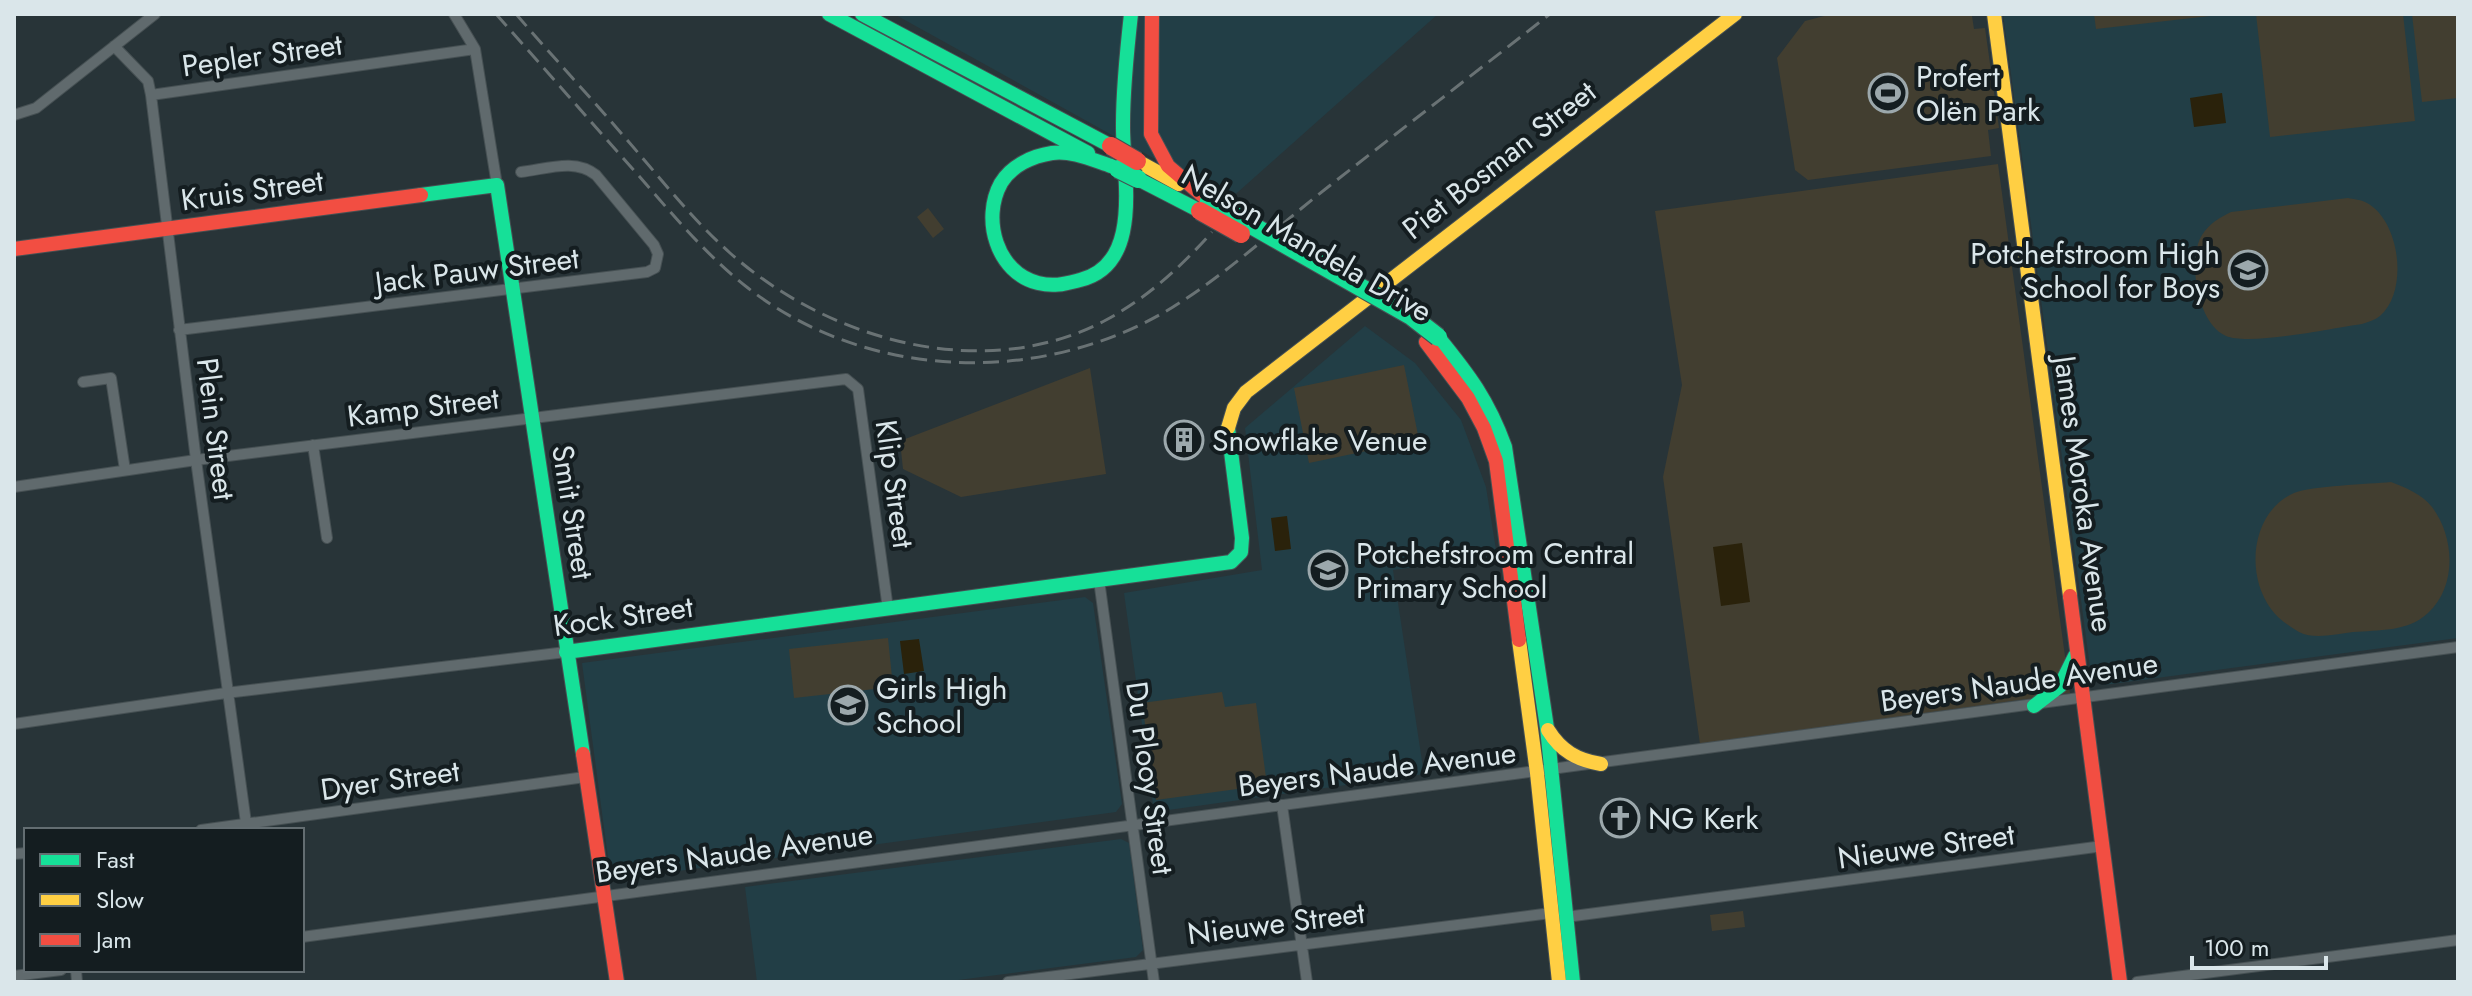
<svg xmlns="http://www.w3.org/2000/svg" width="2472" height="996" viewBox="0 0 2472 996" font-family="Jost,sans-serif">
<rect width="100%" height="100%" fill="#283438"/>
<path fill="#223e46" d="M 894,14 L 1438,14 L 1229,200 Z
M 2003,14 L 2458,14 L 2458,638 L 2104,685 L 2091,675 Z
M 1365,326 L 1415,363 L 1461,420 L 1486,487 L 1497,556 L 1393,570 L 1424,774 L 1154,812 L 1124,593 L 1262,570 L 1245,428 Z
M 1085,597 L 1093,603 L 1122,804 L 1116,812 L 611,880 L 582,663 Z
M 1121,839 L 1129,843 L 1143,950 L 1136,957 L 943,982 L 757,982 L 745,887 Z"/>
<path fill="#423e30" d="M 1832,14 L 1980,14 L 1972,16 L 1974,29 L 1985,28 L 1999,128 L 1988,130 L 1991,156 L 1808,180 L 1795,170 L 1777,58 L 1805,21 Z
M 2094,14 L 2227,14 L 2096,29 Z
M 2256,14 L 2403,14 L 2415,121 L 2270,137 Z
M 2412,14 L 2458,14 L 2458,98 L 2422,102 Z
M 1998,164 L 2070,693 L 1700,744 L 1663,477 L 1682,385 L 1655,211 Z
M 2348,198 C 2353,199 2362,200 2367,203 C 2400,221 2409,291 2380,316 C 2375,320 2368,322 2362,324 C 2333,328 2250,346 2226,336 C 2197,324 2187,259 2202,235 C 2210,223 2219,218 2231,212 Z
M 928,208 L 944,229 L 933,238 L 917,217 Z
M 1404,365 L 1419,440 L 1309,463 L 1294,388 Z
M 1090,368 L 1106,474 L 961,497 L 903,469 L 900,441 Z
M 2391,482 C 2406,488 2422,494 2432,507 C 2455,537 2457,587 2428,613 C 2408,632 2378,630 2353,632 C 2335,634 2315,640 2299,632 C 2289,626 2278,619 2271,609 C 2245,574 2251,512 2294,493 C 2311,486 2369,484 2391,482 Z
M 888,638 L 893,687 L 794,698 L 789,649 Z
M 1222,692 L 1225,707 L 1256,703 L 1267,785 L 1156,800 L 1142,703 Z
M 1743,911 L 1745,927 L 1712,931 L 1710,915 Z"/>
<path fill="#2a220b" d="M 2222,93 L 2226,123 L 2194,127 L 2190,98 Z
M 1287,516 L 1291,549 L 1275,551 L 1271,518 Z
M 1742,543 L 1750,602 L 1721,606 L 1713,547 Z
M 919,639 L 924,671 L 904,674 L 900,641 Z"/>
<g fill="none" stroke-linecap="round" stroke-linejoin="round">
<g stroke="#465053" stroke-width="12">
<path id="street" d="M 454,14 L 475,49 L 497,185
M 114,46 L 148,81 L 151,95 L 196,460 L 247,830
M 151,95 L 475,49
M 14,115 L 36,108 L 155,14
M 179,330 L 647,272 L 655,268 L 658,254 L 654,245 L 596,175 C 575,158 547,169 521,172
M 83,382 L 111,378 L 125,470
M 313,445 L 327,538
M 14,487 L 196,460 L 846,379 L 858,389 L 888,609
M 1099,580 L 1154,982
M 14,724 L 226,693 L 566,652
M 1282,805 L 1307,982
M 201,830 L 585,777
M 14,854 L 26,853
M 1566,917 L 2103,846
M 302,937 L 2458,647
M 76,970 L 77,982
M 14,976 L 61,970
M 1008,982 L 1551,913
M 2137,982 L 2458,940"/>
</g>
<g stroke="#465053" stroke-width="16">
<path id="fast" d="M 829,14 L 1088,153
M 862,14 L 1111,146
M 1111,166 C 1093,160 1071,150 1052,153 C 1032,156 1011,166 1001,183 C 981,219 997,273 1038,283 C 1054,287 1064,284 1080,280 C 1145,264 1122,172 1123,124 C 1123,87 1127,50 1131,14
M 1138,179 L 1200,211
M 421,195 L 497,185 L 583,754
M 1438,337 C 1469,375 1488,400 1505,447 L 1547,728 L 1573,982
M 566,652 L 1231,562 L 1241,552 L 1242,538 L 1228,428
M 2034,706 L 2060,686 L 2075,656"/>
</g>
<g stroke="#465053" stroke-width="16">
<path id="slow" d="M 1994,14 L 2070,596
M 1137,161 L 1179,184
M 1228,428 L 1234,408 L 1246,392 L 1735,14
M 1519,640 L 1537,773 L 1559,982
M 1548,730 C 1561,751 1577,760 1601,764"/>
</g>
<g stroke="#465053" stroke-width="16">
<path id="jam" d="M 1152,14 L 1151,134 L 1168,166 L 1209,201
M 14,249 L 421,195
M 1426,342 L 1468,398 L 1484,428 L 1496,461 L 1519,640
M 2070,596 L 2120,982
M 583,754 L 617,982"/>
</g>
<use href="#street" stroke="#606a6d" stroke-width="10"/>
<use href="#fast" stroke="#16e098" stroke-width="14"/>
<use href="#slow" stroke="#ffcf43" stroke-width="14"/>
<use href="#jam" stroke="#f24e42" stroke-width="14"/>
<path stroke="#697274" stroke-width="3" stroke-dasharray="16 8" stroke-linecap="butt" d="M 496,14 C 544,68 591,122 639,176 C 673,215 707,256 748,288 C 869,382 1044,386 1173,307 C 1228,273 1277,227 1328,187 C 1402,129 1476,72 1550,14
M 516,14 C 553,57 591,98 628,141 C 661,179 692,219 730,253 C 828,340 984,385 1106,320 C 1147,298 1181,267 1212,232"/>
<g stroke="#465053" stroke-width="20" stroke-linecap="butt">
<path id="fast-bridge" d="M 1118,169 L 1138,179
M 1209,201 L 1411,316 L 1438,337"/>
</g>
<g stroke="#465053" stroke-width="20" stroke-linecap="butt">
<path id="jam-bridge" d="M 1111,146 L 1137,161
M 1200,211 L 1241,234"/>
</g>
<use href="#fast-bridge" stroke="#16e098" stroke-width="18"/>
<use href="#jam-bridge" stroke="#f24e42" stroke-width="18"/>
</g>
<defs>
<g id="stadium-ring" transform="scale(2)"><circle r="9.5" fill="#141d20" stroke="#9ca8ac" stroke-width="1.5"/><path d="M0-5a6.5 5 0 1 0 0 10a6.5 5 0 1 0 0-10ZM-3.5-1.8h7v3.6h-7Z" fill="#9ca8ac"/></g>
<g id="school-ring" transform="scale(2)"><circle r="9.5" fill="#141d20" stroke="#9ca8ac" stroke-width="1.5"/><path d="M0-5L7-2L0 1L-7-2ZM-4 1L0 2.5L4 1V4Q0 6-4 4Z" fill="#9ca8ac"/></g>
<g id="building-ring" transform="scale(2)"><circle r="9.5" fill="#141d20" stroke="#9ca8ac" stroke-width="1.5"/><path d="M-4-6H4V6H1V3H-1V6H-4ZM-2.5-4.3h1.7v1.8h-1.7ZM.8-4.3h1.7v1.8H.8ZM-2.5-1h1.7V.8h-1.7ZM.8-1h1.7V.8H.8Z" fill="#9ca8ac"/></g>
<g id="church-ring" transform="scale(2)"><circle r="9.5" fill="#141d20" stroke="#9ca8ac" stroke-width="1.5"/><path d="M-1.2-6h2.4v3.5h3.3v2.4h-3.3V6h-2.4V-.1h-3.3v-2.4h3.3Z" fill="#9ca8ac"/></g>
</defs>
<g fill-rule="evenodd">
<use href="#stadium-ring" x="1888" y="93"/>
<use href="#school-ring" x="2248" y="270"/>
<use href="#building-ring" x="1184" y="440"/>
<use href="#school-ring" x="1328" y="570"/>
<use href="#school-ring" x="848" y="705"/>
<use href="#church-ring" x="1620" y="818"/>
</g>
<g text-anchor="middle" dominant-baseline="central" stroke-width="8" stroke-linejoin="round" paint-order="stroke">
<g font-size="30" fill="#dae6ea" stroke="#141d20">
<text transform="translate(262 55) rotate(-8)">Pepler Street</text>
<text transform="translate(1499 160) rotate(-38)">Piet Bosman Street</text>
<text transform="translate(252 190) rotate(-8)">Kruis Street</text>
<text transform="translate(1307 243) rotate(30)">Nelson Mandela Drive</text>
<text transform="translate(477 270) rotate(-7)">Jack Pauw Street</text>
<text transform="translate(423 407) rotate(-7)">Kamp Street</text>
<text transform="translate(216 429) rotate(83)">Plein Street</text>
<text transform="translate(895 484) rotate(82)">Klip Street</text>
<text transform="translate(2084 494) rotate(82)">James Moroka Avenue</text>
<text transform="translate(573 512) rotate(81)">Smit Street</text>
<text transform="translate(623 616) rotate(-8)">Kock Street</text>
<text transform="translate(2019 682) rotate(-8)">Beyers Naude Avenue</text>
<text transform="translate(1377 769) rotate(-7)">Beyers Naude Avenue</text>
<text transform="translate(1150 778) rotate(82)">Du Plooy Street</text>
<text transform="translate(390 780) rotate(-8)">Dyer Street</text>
<text transform="translate(1926 846) rotate(-8)">Nieuwe Street</text>
<text transform="translate(734 853) rotate(-8)">Beyers Naude Avenue</text>
<text transform="translate(1276 923) rotate(-7)">Nieuwe Street</text>
</g>
<g font-size="30" fill="#dae6ea" stroke="#141d20" text-anchor="start">
<text x="1916" y="76">Profert<tspan x="1916" dy="34">Olën Park</tspan></text>
<text x="2220" y="253" text-anchor="end">Potchefstroom High<tspan x="2220" dy="34">School for Boys</tspan></text>
<text x="1212" y="440">Snowflake Venue</text>
<text x="1356" y="553">Potchefstroom Central<tspan x="1356" dy="34">Primary School</tspan></text>
<text x="876" y="688">Girls High<tspan x="876" dy="34">School</tspan></text>
<text x="1648" y="818">NG Kerk</text>
</g>
</g>
<rect width="2472" height="996" fill="none" stroke="#dae6ea" stroke-width="32"/>
<rect x="24" y="828" width="280" height="144" fill="#141d20" stroke="#636d71" stroke-width="2"/>
<rect x="40" y="854" width="40" height="12" fill="#16e098" stroke="#636d71" stroke-width="2"/>
<text x="96" y="868" font-size="24" fill="#dae6ea">Fast</text>
<rect x="40" y="894" width="40" height="12" fill="#ffcf43" stroke="#636d71" stroke-width="2"/>
<text x="96" y="908" font-size="24" fill="#dae6ea">Slow</text>
<rect x="40" y="934" width="40" height="12" fill="#f24e42" stroke="#636d71" stroke-width="2"/>
<text x="96" y="948" font-size="24" fill="#dae6ea">Jam</text>
<path d="M2192 956v12h134v-12" fill="none" stroke="#dae6ea" stroke-width="4"/>
<text x="2204" y="956" font-size="24" fill="#dae6ea" stroke="#141d20" stroke-width="6" paint-order="stroke">100 m</text>
</svg>
